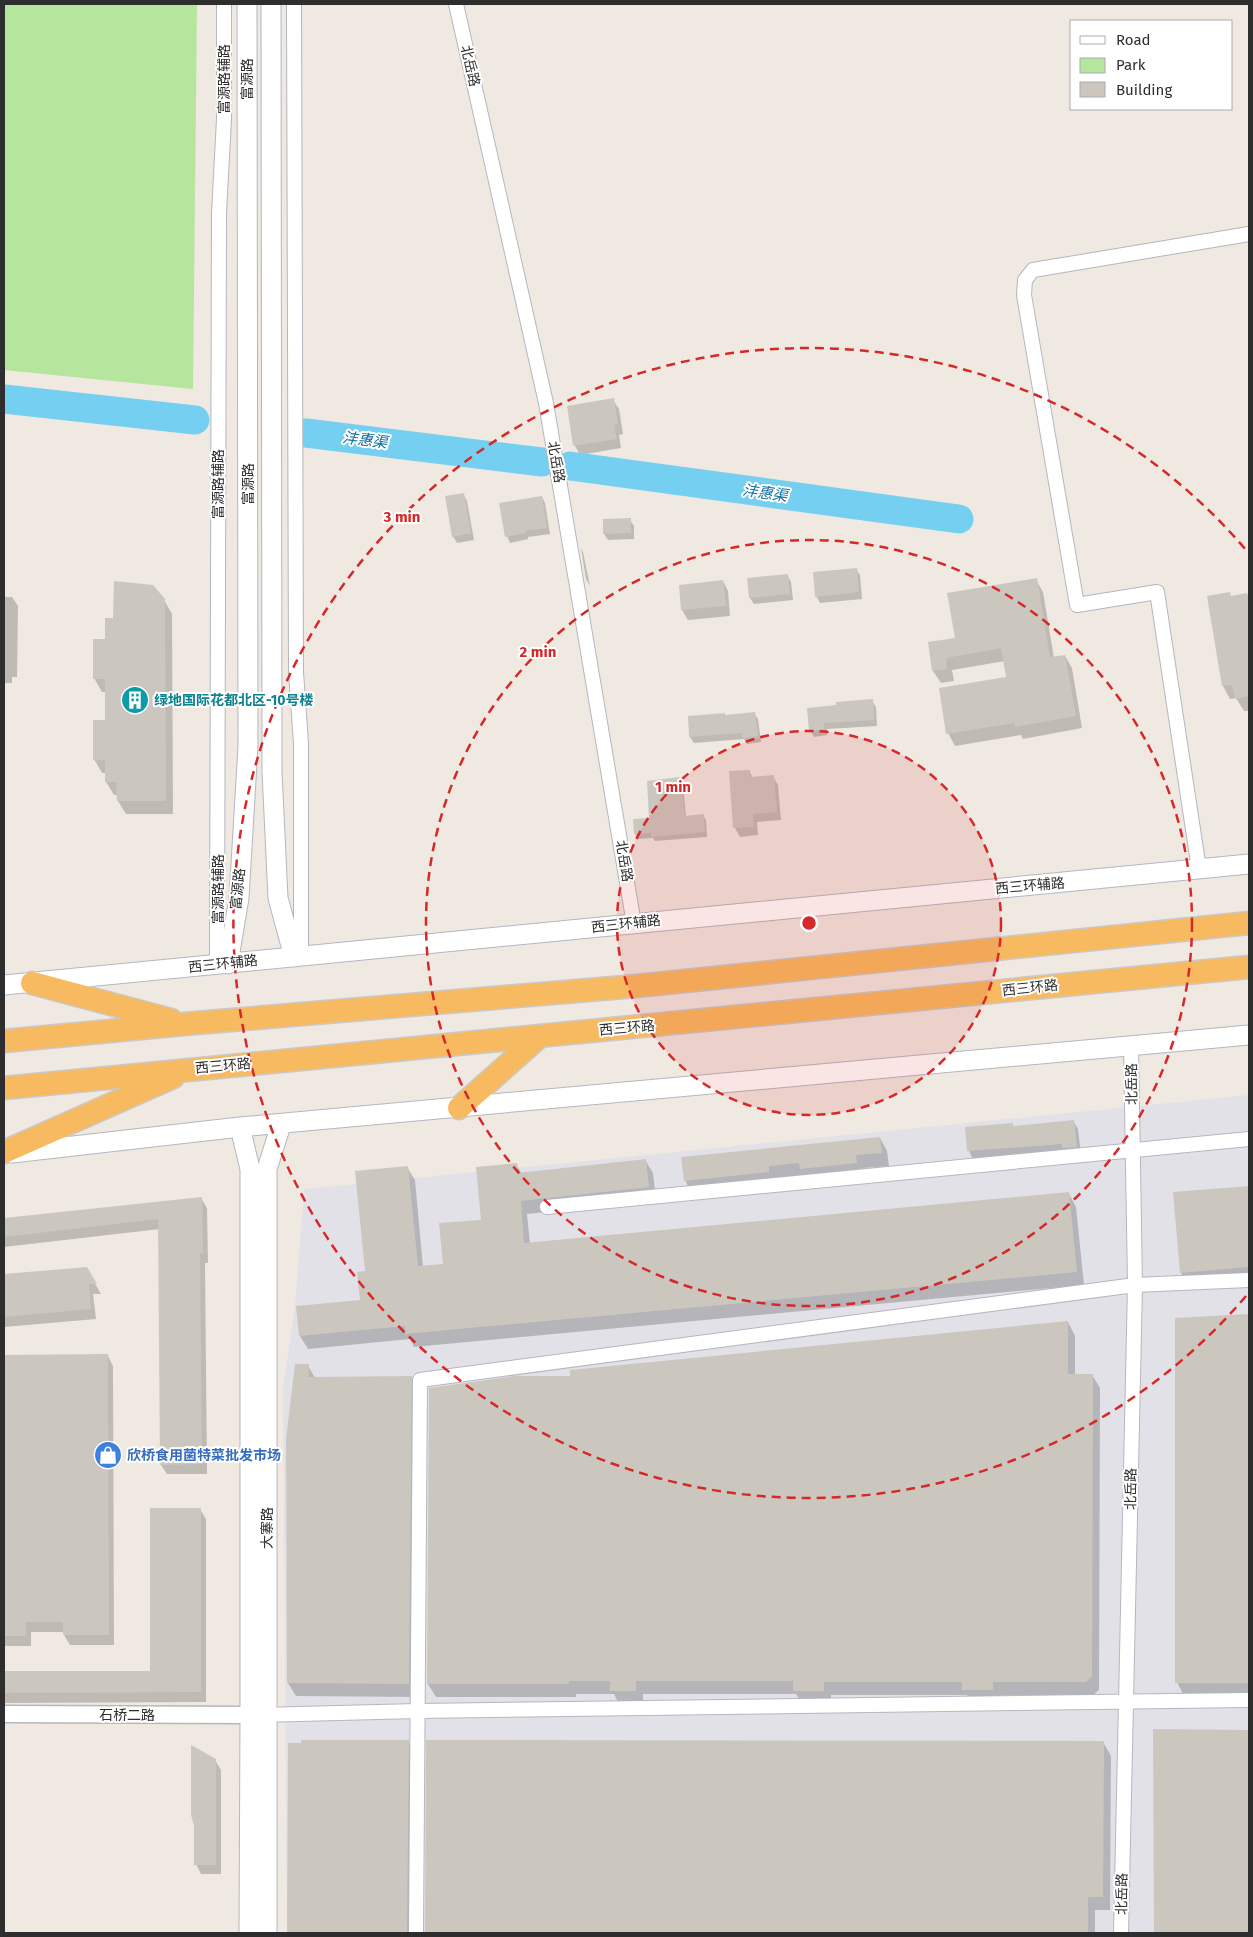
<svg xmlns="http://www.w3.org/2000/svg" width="1253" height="1937" viewBox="0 0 1253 1937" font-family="'Fira Sans','Noto Sans SC',sans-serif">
<rect width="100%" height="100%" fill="#efe9e1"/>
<path fill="#e3e1e8" d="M 1249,1095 L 1249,1933 L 287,1933 L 283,1389 L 295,1306 L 304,1189 Z"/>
<path fill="#b6e59e" d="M 4,4 L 197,4 L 193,389 L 4,370 Z"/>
<path fill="#0003" d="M 613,400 L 619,409 L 623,434 L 619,435 L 621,448 L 580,455 L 575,446 Z
M 463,494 L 467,501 L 474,540 L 457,543 L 453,536 Z
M 542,497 L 545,503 L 550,534 L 528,537 L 528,539 L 510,543 L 507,536 Z
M 630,520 L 634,526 L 634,539 L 608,540 L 604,534 Z
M 581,548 L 583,552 L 590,586 L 586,579 Z
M 856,569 L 860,575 L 862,599 L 820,603 L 816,596 Z
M 787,575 L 791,582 L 793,600 L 754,604 L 750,598 Z
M 1036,580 L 1043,592 L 1054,658 L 1065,656 L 1072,668 L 1082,728 L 1023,739 L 1021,735 L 955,746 L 948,733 L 1008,678 L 1005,661 L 952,670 L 954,681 L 941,683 L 933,671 L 956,639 Z
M 723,581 L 728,591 L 730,616 L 688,620 L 682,610 L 680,586 Z
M 1247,594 L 1249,599 L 1249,711 L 1244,711 L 1236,698 L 1230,699 L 1223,686 L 1208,597 L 1231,597 Z
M 4,595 L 5,597 L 12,597 L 18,606 L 17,677 L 12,677 L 12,683 L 4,683 Z
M 164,600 L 172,614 L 173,814 L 126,814 L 118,801 L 118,795 L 114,795 L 106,782 L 106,773 L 102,773 L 94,759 L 106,722 L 106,692 L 102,692 L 94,678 L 106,640 L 114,619 Z
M 872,701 L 876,707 L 877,726 L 827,729 L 827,735 L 814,737 L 810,730 L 808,709 Z
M 754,713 L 758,719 L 761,742 L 747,744 L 744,739 L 694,743 L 690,737 L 689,717 L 725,716 Z
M 749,771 L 753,778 L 773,777 L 778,785 L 781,820 L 757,822 L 758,835 L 740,837 L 735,828 L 730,772 Z
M 680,779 L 683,784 L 686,817 L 703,815 L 706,820 L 707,837 L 655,841 L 653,838 L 638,839 L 635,834 L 651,819 Z
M 1073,1121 L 1078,1129 L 1081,1155 L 973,1159 L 969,1151 L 1013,1127 Z
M 880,1138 L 887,1151 L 889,1166 L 863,1168 L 863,1177 L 692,1194 L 685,1180 Z
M 645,1160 L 653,1173 L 656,1200 L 527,1214 L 530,1244 L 1069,1194 L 1076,1207 L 1084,1285 L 414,1347 L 410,1339 L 308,1349 L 300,1336 L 361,1301 L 366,1272 L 407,1167 L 415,1180 L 423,1267 L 444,1265 L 483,1221 L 516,1164 L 522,1174 Z
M 1249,1187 L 1249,1281 L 1189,1286 L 1181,1273 L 1174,1194 Z
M 201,1198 L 207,1208 L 208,1263 L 205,1263 L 207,1474 L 167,1474 L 161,1465 L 160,1229 L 4,1247 L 4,1219 Z
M 86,1268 L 101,1294 L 93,1294 L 96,1319 L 4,1327 L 4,1275 Z
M 1249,1316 L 1249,1695 L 1184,1696 L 1177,1682 L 1176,1319 Z
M 1068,1322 L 1075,1336 L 1075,1375 L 1092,1375 L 1100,1388 L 1099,1690 L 1093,1695 L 1000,1695 L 1000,1703 L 971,1703 L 967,1695 L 831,1695 L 831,1704 L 802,1704 L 796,1694 L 643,1694 L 643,1704 L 619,1704 L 614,1694 L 576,1694 L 576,1697 L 436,1697 L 428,1684 L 571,1378 Z
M 4,1356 L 108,1356 L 113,1366 L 114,1645 L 70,1645 L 64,1635 L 64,1632 L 31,1632 L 31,1646 L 4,1646 Z
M 308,1366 L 315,1378 L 411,1378 L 419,1391 L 416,1697 L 296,1696 L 288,1683 Z
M 200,1509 L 206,1519 L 206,1702 L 4,1703 L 4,1672 L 151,1672 Z
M 1155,1730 L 1249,1730 L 1249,1933 L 1156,1933 Z
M 408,1741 L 416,1755 L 414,1933 L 289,1933 L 289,1744 Z
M 427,1741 L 1103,1742 L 1111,1756 L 1110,1910 L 1095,1910 L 1095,1933 L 426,1933 Z
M 215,1760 L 221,1770 L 221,1874 L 201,1874 L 196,1864 Z"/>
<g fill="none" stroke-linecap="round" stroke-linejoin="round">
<path stroke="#75cff0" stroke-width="29" d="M 4,399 L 195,420
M 306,433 L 542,462
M 570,466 L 959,519"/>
</g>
<path fill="#cbc7bf" d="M 614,398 L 618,424 L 614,425 L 617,439 L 573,446 L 567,406 Z
M 464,493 L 471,533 L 452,537 L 445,496 Z
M 542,496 L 547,528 L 525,531 L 526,533 L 505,537 L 499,503 Z
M 631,518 L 631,533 L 603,534 L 603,519 Z
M 857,568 L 859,592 L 815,597 L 813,572 Z
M 788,574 L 790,594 L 749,598 L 747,578 Z
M 1037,578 L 1050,657 L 1065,655 L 1076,716 L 1015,727 L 1014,723 L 946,734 L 939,688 L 1006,677 L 1001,648 L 946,658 L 947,669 L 932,671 L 928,642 L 955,638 L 947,593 Z
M 723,580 L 726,606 L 681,610 L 679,585 Z
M 114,581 L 153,585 L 165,599 L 166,801 L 117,801 L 116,782 L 105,782 L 105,760 L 93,760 L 93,720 L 105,720 L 105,679 L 93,679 L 93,639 L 105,639 L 105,618 L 113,618 Z
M 1230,592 L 1231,596 L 1247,593 L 1249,605 L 1249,696 L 1235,699 L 1232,685 L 1222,686 L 1207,596 Z
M 873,699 L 874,720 L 824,723 L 824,729 L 809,731 L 807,708 L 836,705 L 836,702 Z
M 755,712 L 758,736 L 742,738 L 742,733 L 689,737 L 688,716 L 725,713 L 725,715 Z
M 750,770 L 750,777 L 774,775 L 777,812 L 753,814 L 754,827 L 733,828 L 729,771 Z
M 680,777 L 685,816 L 704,814 L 705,832 L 651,837 L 651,833 L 634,834 L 633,819 L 649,818 L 647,781 Z
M 1074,1120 L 1077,1147 L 1062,1148 L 1062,1144 L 967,1151 L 965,1127 L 1013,1123 L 1013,1126 Z
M 880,1137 L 882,1153 L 856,1155 L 857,1163 L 800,1169 L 799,1163 L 769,1166 L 769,1172 L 684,1181 L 681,1157 Z
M 646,1159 L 649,1187 L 521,1201 L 524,1243 L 1069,1192 L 1077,1272 L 405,1334 L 405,1326 L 299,1336 L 296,1306 L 360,1300 L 357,1272 L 365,1271 L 355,1171 L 408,1166 L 418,1266 L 443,1264 L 439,1223 L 481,1220 L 476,1167 L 517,1163 L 518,1173 Z
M 1249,1186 L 1249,1267 L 1180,1273 L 1173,1192 Z
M 202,1197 L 203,1253 L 200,1253 L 202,1464 L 160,1465 L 158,1219 L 4,1237 L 4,1218 Z
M 87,1267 L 97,1284 L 89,1284 L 91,1309 L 4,1317 L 4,1274 Z
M 1249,1314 L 1249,1683 L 1175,1683 L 1175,1318 Z
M 1068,1321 L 1068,1374 L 1093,1374 L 1092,1676 L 1086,1682 L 993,1682 L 993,1690 L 962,1690 L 962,1682 L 824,1682 L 824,1691 L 793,1691 L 793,1681 L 636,1681 L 636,1691 L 610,1691 L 610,1681 L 569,1681 L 569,1684 L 427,1684 L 429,1388 L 515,1376 L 570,1376 L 570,1370 Z
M 108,1354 L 109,1635 L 63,1635 L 63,1622 L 26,1622 L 26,1636 L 4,1636 L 4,1355 Z
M 295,1364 L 309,1364 L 309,1377 L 412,1376 L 409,1684 L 287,1683 L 286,1439 Z
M 150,1508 L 201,1508 L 201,1692 L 4,1693 L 4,1671 L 150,1671 Z
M 1153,1729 L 1249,1730 L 1249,1933 L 1154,1933 Z
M 301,1740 L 409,1740 L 407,1933 L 287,1933 L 288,1743 L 301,1743 Z
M 426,1740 L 1104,1741 L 1103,1897 L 1088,1897 L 1088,1933 L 425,1933 Z
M 191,1745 L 216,1759 L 216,1865 L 194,1865 L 194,1826 L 191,1815 Z"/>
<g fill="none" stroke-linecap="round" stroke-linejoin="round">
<g stroke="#b4b7c1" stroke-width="16">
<path id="minor" d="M 294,4 L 296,672 L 301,744 L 301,957
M 456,4 L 546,403 L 634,924
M 1199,869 L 1157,592 L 1077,605 L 1024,295 L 1025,280 L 1033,270 L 1249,234
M 217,965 L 219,213 L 224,119 L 224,4
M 547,1207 L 1249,1139
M 259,1715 L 418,1711 L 1249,1700
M 416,1933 L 420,1380 L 1135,1285 L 1249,1280
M 1121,1933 L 1135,1285 L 1131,1044"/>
</g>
<g stroke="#b4b7c1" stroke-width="19">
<path id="tertiary" d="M 4,1714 L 250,1715"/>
</g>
<g stroke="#b4b7c1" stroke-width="21">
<path id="secondary" d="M 271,4 L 272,772 L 278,898 L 294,957
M 228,964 L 239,898 L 248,746 L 247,4
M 4,985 L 1249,864
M 240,1127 L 250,1169 L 250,1715 L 249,1933
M 12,1153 L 240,1127 L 1249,1035
M 267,1933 L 267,1169 L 281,1125"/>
</g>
<g stroke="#c9c9c9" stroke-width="25">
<path id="trunk" d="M 32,983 L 171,1020
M 4,1041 L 184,1024 L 636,986 L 1249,923
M 4,1088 L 1249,967
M 459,1108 L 540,1036
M 4,1152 L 173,1077"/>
</g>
<use href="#minor" stroke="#fff" stroke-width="14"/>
<use href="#tertiary" stroke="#fff" stroke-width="16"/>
<use href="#secondary" stroke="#fff" stroke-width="19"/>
<use href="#trunk" stroke="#f8ba60" stroke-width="22"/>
</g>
<circle cx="809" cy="923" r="192" fill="#d62828" fill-opacity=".12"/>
<g fill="none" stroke="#d62828" stroke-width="2.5" stroke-dasharray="9 6">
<circle cx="809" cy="923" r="192"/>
<circle cx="809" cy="923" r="383"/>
<path d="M1246 1296A575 575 0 1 1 1246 550"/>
</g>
<defs>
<g id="building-disc" transform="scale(1.4375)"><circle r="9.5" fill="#0f9aa8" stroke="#fff"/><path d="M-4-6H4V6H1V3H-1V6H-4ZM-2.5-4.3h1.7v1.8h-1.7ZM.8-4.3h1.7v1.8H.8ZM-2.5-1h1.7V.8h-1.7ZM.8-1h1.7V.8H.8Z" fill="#fff"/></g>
<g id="shop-disc" transform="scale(1.4375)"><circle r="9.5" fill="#3f7fe0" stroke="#fff"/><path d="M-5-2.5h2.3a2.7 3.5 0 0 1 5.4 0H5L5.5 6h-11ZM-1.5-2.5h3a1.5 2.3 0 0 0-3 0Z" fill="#fff"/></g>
</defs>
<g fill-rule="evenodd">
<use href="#building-disc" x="135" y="700"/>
<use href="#shop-disc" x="108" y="1455"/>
</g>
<g text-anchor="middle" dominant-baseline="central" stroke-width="4" stroke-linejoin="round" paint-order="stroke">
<g font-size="14" fill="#2e2e2e" stroke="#fff">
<text transform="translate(470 66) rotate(77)">北岳路</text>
<text transform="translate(224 79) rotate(-90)">富源路辅路</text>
<text transform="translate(247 79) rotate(-90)">富源路</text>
<text transform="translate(556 462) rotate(80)">北岳路</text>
<text transform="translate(218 484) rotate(-90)">富源路辅路</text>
<text transform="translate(248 484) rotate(-90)">富源路</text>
<text transform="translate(624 861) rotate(80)">北岳路</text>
<text transform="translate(1030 886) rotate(-5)">西三环辅路</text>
<text transform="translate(218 889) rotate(-90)">富源路辅路</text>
<text transform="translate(238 889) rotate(-84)">富源路</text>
<text transform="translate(626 924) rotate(-6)">西三环辅路</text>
<text transform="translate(223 964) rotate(-6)">西三环辅路</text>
<text transform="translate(1030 988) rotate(-6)">西三环路</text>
<text transform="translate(627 1028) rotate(-5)">西三环路</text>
<text transform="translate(223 1066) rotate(-5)">西三环路</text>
<text transform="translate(1132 1084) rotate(-91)">北岳路</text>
<text transform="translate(1131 1489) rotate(-89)">北岳路</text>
<text transform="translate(267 1528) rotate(-90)">大寨路</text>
<text x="127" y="1715">石桥二路</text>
<text transform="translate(1122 1894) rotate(-89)">北岳路</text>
</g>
<g font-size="14" font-weight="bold" fill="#0d838f" stroke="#fff" text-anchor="start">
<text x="154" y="700">绿地国际花都北区-10号楼</text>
</g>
<g font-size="14" font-weight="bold" fill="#366cbe" stroke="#fff" text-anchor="start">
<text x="127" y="1455">欣桥食用菌特菜批发市场</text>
</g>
<g font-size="15" font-style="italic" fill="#0d6fa3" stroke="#fff">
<text transform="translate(365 440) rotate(7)">沣惠渠</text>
<text transform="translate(765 493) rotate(8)">沣惠渠</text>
</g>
</g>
<circle cx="809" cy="923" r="8" fill="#d62828" stroke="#fff" stroke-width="2.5"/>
<g font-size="15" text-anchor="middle" font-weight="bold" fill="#d62828" stroke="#fff" stroke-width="4" stroke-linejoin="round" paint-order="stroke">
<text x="402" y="522">3 min</text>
<text x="538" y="657">2 min</text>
<text x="673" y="792">1 min</text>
</g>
<rect width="1253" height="1937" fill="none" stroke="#2e2e2e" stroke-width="10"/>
<rect x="1070" y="20" width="162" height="90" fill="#ffffff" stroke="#ababab"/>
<rect x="1080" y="36" width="25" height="8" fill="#ffffff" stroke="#ababab"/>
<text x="1116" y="45" font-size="15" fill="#2e2e2e">Road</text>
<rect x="1080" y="58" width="25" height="15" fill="#b6e59e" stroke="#ababab"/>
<text x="1116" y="70" font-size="15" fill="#2e2e2e">Park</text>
<rect x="1080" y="82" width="25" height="15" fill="#cbc7bf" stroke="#ababab"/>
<text x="1116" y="95" font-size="15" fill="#2e2e2e">Building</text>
</svg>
